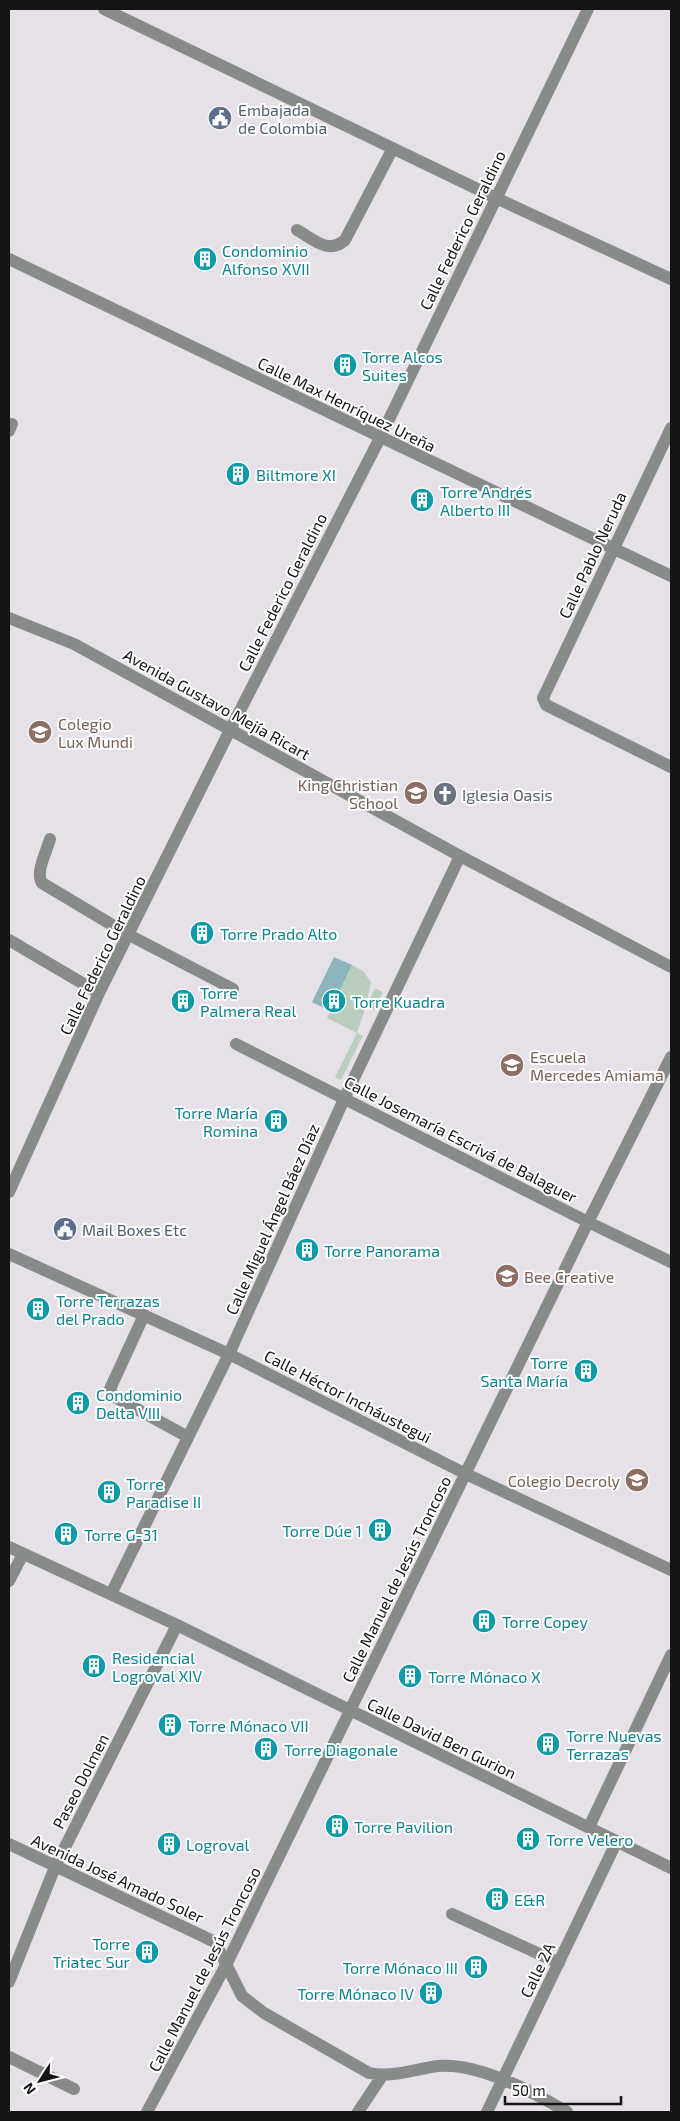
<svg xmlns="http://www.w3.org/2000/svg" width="680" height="2121" viewBox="0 0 680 2121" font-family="'Exo 2',sans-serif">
<rect width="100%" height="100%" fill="#e6e0e9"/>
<path fill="#bacebe" d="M 352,965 L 363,971 L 371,982 L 366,1006 L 375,988 L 383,992 L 374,1010 L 366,1006 L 357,1033 L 363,1036 L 341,1080 L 335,1077 L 357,1033 L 327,1018 Z"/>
<path fill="#8cb5bb" d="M 334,957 L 352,965 L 330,1011 L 312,1002 Z"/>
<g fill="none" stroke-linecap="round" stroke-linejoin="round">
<path stroke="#878c8b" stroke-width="12" d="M 104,9 L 496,198 L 671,279
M 297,230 C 313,239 329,255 345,240 L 393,148
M 9,259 L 671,576
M 671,428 L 543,698 L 546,705 L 671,767
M 9,431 L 12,424
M 50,839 C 47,851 35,872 42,883 L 129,935 L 233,989
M 9,940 L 99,993
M 236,1044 L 588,1222 L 671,1262
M 9,1192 L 99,993 L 230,730 L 380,438 L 588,9
M 9,1254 L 229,1354 L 466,1474 L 671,1570
M 144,1315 L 110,1389 L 113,1396 L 188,1437
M 9,1547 L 177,1625 L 671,1868
M 9,1581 L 23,1554
M 111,1594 L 229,1354 L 345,1097 L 460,856
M 589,1827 L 671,1655
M 9,1844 L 215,1942 L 242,1996 L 264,2013 L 369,2073 C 392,2078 415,2069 438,2066 C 478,2062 533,2092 567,2112
M 452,1914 L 559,1963
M 9,1982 L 55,1867 L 177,1625
M 9,2057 L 74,2089
M 147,2112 L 227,1963 L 588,1222 L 671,1057
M 358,2112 L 382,2076
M 487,2112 L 617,1841"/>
<path stroke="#878c8b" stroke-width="12" d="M 9,618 L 74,644 L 460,856 L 671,967"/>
</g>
<defs>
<g id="civic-disc" transform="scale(1.25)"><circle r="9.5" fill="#5c6f8a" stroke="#fff"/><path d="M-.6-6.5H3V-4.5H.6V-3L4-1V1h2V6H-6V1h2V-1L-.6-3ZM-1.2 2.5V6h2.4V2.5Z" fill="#fff"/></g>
<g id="building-disc" transform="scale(1.25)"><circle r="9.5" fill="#0f9aa8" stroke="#fff"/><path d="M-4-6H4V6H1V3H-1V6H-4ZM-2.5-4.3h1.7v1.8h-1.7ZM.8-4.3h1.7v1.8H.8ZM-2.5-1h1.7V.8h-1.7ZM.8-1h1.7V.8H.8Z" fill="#fff"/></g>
<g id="school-disc" transform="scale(1.25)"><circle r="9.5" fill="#8d6e63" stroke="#fff"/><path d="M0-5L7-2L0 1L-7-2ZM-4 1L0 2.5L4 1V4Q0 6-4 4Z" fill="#fff"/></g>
<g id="church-disc" transform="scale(1.25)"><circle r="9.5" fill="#6b7280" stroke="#fff"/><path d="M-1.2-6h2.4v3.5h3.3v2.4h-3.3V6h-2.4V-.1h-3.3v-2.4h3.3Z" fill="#fff"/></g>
</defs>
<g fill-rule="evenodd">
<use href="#civic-disc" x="220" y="118"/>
<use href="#building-disc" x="205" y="259"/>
<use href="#building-disc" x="345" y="365"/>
<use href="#building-disc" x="238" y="474"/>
<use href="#building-disc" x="422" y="500"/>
<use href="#school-disc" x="40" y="732"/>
<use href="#school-disc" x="416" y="793"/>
<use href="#church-disc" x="445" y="794"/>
<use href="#building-disc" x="202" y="933"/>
<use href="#building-disc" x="183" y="1001"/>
<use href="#building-disc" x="334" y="1001"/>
<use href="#school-disc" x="512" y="1065"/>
<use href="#building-disc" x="276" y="1121"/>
<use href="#civic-disc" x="65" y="1229"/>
<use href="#building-disc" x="307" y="1250"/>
<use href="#school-disc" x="507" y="1276"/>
<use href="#building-disc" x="38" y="1309"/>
<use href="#building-disc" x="586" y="1371"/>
<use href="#building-disc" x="78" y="1403"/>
<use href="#school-disc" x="637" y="1480"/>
<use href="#building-disc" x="109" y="1492"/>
<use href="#building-disc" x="380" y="1530"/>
<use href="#building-disc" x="66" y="1534"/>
<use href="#building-disc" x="484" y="1621"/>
<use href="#building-disc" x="94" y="1666"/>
<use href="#building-disc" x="410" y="1676"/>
<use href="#building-disc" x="170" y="1725"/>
<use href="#building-disc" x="548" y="1744"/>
<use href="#building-disc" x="266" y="1749"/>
<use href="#building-disc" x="337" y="1826"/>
<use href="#building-disc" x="528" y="1839"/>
<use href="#building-disc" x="169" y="1844"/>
<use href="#building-disc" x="497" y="1899"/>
<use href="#building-disc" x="147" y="1952"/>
<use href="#building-disc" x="476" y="1967"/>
<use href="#building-disc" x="431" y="1993"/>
</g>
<g text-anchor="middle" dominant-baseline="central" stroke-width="4" stroke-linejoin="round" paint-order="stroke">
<g font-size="16" fill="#4e5e75" stroke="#fff" text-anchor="start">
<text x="238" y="109">Embajada<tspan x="238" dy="18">de Colombia</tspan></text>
<text x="82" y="1229">Mail Boxes Etc</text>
</g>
<g font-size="16" fill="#151316" stroke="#fff">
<text transform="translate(462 230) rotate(-64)">Calle Federico Geraldino</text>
<text transform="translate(347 404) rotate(26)">Calle Max Henríquez Ureña</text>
<text transform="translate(592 555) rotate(-65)">Calle Pablo Neruda</text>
<text transform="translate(282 592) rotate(-63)">Calle Federico Geraldino</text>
<text transform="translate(217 704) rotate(29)">Avenida Gustavo Mejía Ricart</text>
<text transform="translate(102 955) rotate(-64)">Calle Federico Geraldino</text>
<text transform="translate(461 1139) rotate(27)">Calle Josemaría Escrivá de Balaguer</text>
<text transform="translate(272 1219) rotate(-66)">Calle Miguel Ángel Báez Díaz</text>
<text transform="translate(348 1396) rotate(27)">Calle Héctor Incháustegui</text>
<text transform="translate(396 1579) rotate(-64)">Calle Manuel de Jesús Troncoso</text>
<text transform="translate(442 1738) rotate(26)">Calle David Ben Gurion</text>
<text transform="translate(80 1781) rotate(-63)">Paseo Dolmen</text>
<text transform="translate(118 1878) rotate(25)">Avenida José Amado Soler</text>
<text transform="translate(204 1969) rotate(-63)">Calle Manuel de Jesús Troncoso</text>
<text transform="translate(537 1970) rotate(-64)">Calle 2A</text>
</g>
<g font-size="16" fill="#0d838f" stroke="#fff" text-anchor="start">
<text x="222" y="250">Condominio<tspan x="222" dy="18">Alfonso XVII</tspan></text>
<text x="362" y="356">Torre Alcos<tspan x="362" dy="18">Suites</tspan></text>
<text x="256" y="474">Biltmore XI</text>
<text x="440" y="491">Torre Andrés<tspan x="440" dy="18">Alberto III</tspan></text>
<text x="220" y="933">Torre Prado Alto</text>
<text x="200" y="992">Torre<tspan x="200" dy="18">Palmera Real</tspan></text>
<text x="352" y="1001">Torre Kuadra</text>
<text x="258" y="1112" text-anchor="end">Torre María<tspan x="258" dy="18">Romina</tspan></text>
<text x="324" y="1250">Torre Panorama</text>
<text x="56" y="1300">Torre Terrazas<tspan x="56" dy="18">del Prado</tspan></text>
<text x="568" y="1362" text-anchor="end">Torre<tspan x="568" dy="18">Santa María</tspan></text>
<text x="96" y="1394">Condominio<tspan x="96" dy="18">Delta VIII</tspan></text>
<text x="126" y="1483">Torre<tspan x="126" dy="18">Paradise II</tspan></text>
<text x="362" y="1530" text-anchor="end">Torre Dúe 1</text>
<text x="84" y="1534">Torre G-31</text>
<text x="502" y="1621">Torre Copey</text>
<text x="112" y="1657">Residencial<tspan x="112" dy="18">Logroval XIV</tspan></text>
<text x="428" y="1676">Torre Mónaco X</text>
<text x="188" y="1725">Torre Mónaco VII</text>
<text x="566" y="1735">Torre Nuevas<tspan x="566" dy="18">Terrazas</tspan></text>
<text x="284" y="1749">Torre Diagonale</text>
<text x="354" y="1826">Torre Pavilion</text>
<text x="546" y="1839">Torre Velero</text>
<text x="186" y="1844">Logroval</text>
<text x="514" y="1899">E&amp;R</text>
<text x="130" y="1943" text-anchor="end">Torre<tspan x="130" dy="18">Triatec Sur</tspan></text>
<text x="458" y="1967" text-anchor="end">Torre Mónaco III</text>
<text x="414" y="1993" text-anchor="end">Torre Mónaco IV</text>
</g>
<g font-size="16" fill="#785e54" stroke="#fff" text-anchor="start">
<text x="58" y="723">Colegio<tspan x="58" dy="18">Lux Mundi</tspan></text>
<text x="398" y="784" text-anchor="end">King Christian<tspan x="398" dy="18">School</tspan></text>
<text x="530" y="1056">Escuela<tspan x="530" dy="18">Mercedes Amiama</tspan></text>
<text x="524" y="1276">Bee Creative</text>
<text x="620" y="1480" text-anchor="end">Colegio Decroly</text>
</g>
<g font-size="16" fill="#5b616d" stroke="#fff" text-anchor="start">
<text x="462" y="794">Iglesia Oasis</text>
</g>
</g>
<rect width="680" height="2121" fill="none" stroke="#151316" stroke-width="20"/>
<g transform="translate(40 2081) rotate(234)" stroke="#ffffff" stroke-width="4" paint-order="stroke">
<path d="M0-4L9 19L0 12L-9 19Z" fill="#151316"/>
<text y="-8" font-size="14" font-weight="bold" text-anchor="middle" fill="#151316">N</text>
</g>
<path d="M505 2096v8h116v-8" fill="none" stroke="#151316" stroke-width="2.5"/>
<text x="512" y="2096" font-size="15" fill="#151316" stroke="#ffffff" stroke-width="4" paint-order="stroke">50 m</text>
</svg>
